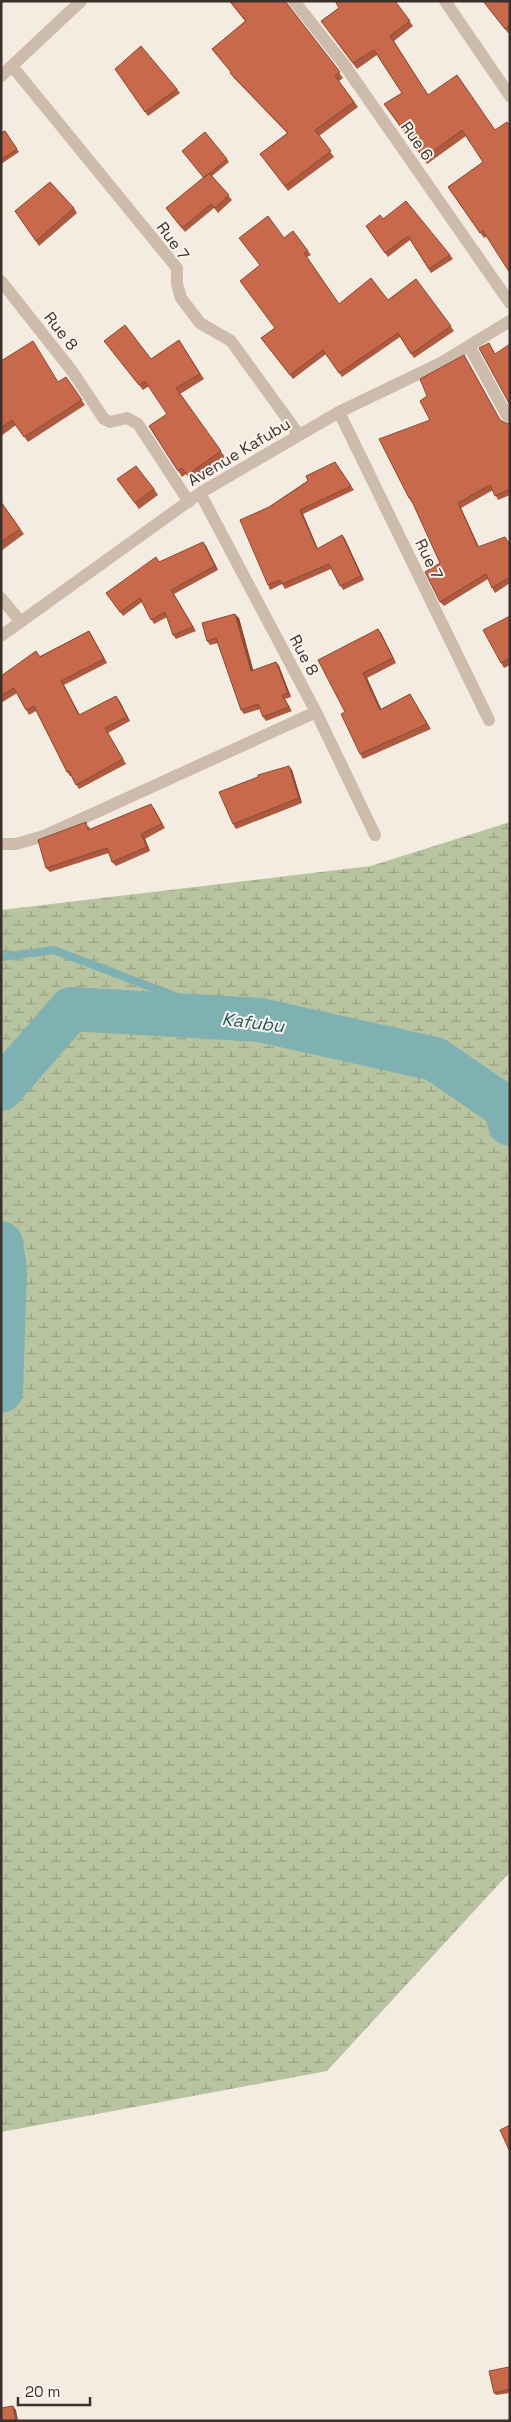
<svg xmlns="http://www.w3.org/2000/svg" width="511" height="2422" viewBox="0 0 511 2422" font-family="'Space Grotesk',sans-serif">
<defs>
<pattern id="wetland-marsh" width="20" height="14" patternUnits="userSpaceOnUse" patternTransform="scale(1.25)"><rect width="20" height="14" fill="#b8c4a0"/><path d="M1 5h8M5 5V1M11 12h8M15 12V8" fill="none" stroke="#97a083"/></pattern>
</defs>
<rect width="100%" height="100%" fill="#f4ebe1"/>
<path fill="url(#wetland-marsh)" d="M 510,822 L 510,1872 L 327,2071 L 1,2132 L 1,910 L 371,866 Z"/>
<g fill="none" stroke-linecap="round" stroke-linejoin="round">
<path stroke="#7fb0b2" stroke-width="8" d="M 1,957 L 54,950 L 235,1019"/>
<path stroke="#7fb0b2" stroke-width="44" d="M 1,1089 L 71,1009 L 260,1020 L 435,1059 L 505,1107 L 510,1124
M 1,1243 L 5,1271 L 1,1391"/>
<path stroke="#cdbbac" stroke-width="12" d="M 294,1 L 343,63 L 510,303
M 445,1 L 510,96
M 12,66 L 177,268 L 177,284 L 181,298 L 200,323 L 231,341 L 299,435
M 1,76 L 81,1
M 1,281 L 72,371 L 104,419 L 110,422 L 127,418 L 138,424 L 189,502
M 469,346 L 510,421
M 339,412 L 489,720
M 200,493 L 316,712 L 375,835
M 1,598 L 21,622
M 1,636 L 200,493 L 339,412 L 441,363 L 510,321
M 1,844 L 16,844 L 44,836 L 316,712"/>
</g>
<path fill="#ac5a40" d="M 229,1 L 287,1 L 286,2 L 343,78 L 339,81 L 358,107 L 319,136 L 334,157 L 288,191 L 260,154 L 287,133 L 234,78 L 230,73 L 231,72 L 212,49 L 245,21 Z
M 395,1 L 413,26 L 394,41 L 428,95 L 495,130 L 487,236 L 484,238 L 448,187 L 483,162 L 466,136 L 427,164 L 384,104 L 402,93 L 377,55 L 357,69 L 321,21 L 339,8 Z
M 483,1 L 510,1 L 510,32 L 508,33 Z
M 115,69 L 177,89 L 180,93 L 148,116 Z
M 5,131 L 19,152 L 1,164 L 1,133 Z
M 227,159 L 229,162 L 212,176 L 232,200 L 218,213 L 214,208 L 185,232 L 166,208 Z
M 74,208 L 77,213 L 39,246 L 15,211 Z
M 383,219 L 450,255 L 453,259 L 431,273 L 410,240 L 388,257 L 366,226 Z
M 293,231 L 311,255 L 307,257 L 339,304 L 388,300 L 416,279 L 454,331 L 414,358 L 400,337 L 342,377 L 326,354 L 293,379 L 261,338 L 275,328 L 260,265 L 284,238 Z
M 104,341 L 151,359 L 183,346 L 204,379 L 180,394 L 225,457 L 191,481 L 186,474 L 182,477 L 149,426 L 167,414 L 149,386 L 143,390 Z
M 464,355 L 501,421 L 507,424 L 510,423 L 510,495 L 498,500 L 493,490 L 461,508 L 479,547 L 510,545 L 510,583 L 495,593 L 492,588 L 488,579 L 444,606 L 440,602 L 440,563 L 413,502 L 412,503 L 409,498 L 430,420 L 427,396 Z
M 1,361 L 59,382 L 66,377 L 85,405 L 28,442 L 16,425 L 1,436 Z
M 335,462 L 354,490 L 303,514 L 318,549 L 342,535 L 345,539 L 364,580 L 343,590 L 331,569 L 285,589 L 282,584 L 270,590 L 268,585 L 269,507 Z
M 117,479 L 154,489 L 158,495 L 139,509 Z
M 1,502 L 24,534 L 1,551 Z
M 206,546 L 218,570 L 174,594 L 196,631 L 176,639 L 173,635 L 167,617 L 154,624 L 142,602 L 123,616 L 106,593 Z
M 510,616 L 510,665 L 504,668 L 501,663 Z
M 239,618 L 253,671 L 276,662 L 279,666 L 291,697 L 285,699 L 292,711 L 266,721 L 263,717 L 260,709 L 244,714 L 241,710 L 218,643 L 210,645 L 207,641 Z
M 378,629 L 381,633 L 396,663 L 367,678 L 381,709 L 410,694 L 431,729 L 363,759 L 360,754 L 345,712 Z
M 89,631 L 107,663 L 64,685 L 79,715 L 119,700 L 130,721 L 108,733 L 126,764 L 79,789 L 71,776 L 70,776 L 67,772 L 36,711 L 29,715 L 17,693 L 1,703 L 1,676 Z
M 292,770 L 302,803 L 236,829 L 233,824 Z
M 154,808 L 165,828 L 145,839 L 150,851 L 116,866 L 112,862 L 109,853 L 50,872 L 46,868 L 89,826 L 90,829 Z
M 510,2368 L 510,2393 L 496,2395 L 494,2393 Z"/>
<path fill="#8c4a34" d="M 458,503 L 461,508 L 481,552 L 478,547 Z
M 300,510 L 303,514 L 320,554 L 317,549 Z
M 342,535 L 345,539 L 364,580 L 361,576 Z
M 203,542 L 206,546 L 218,570 L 215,566 Z
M 235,614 L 239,618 L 255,676 L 251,671 Z
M 378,629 L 381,633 L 396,663 L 393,658 Z
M 89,631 L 92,636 L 107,663 L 104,659 Z
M 276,662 L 279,666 L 291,697 L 288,693 Z
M 363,673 L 367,678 L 384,715 L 380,710 Z
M 61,681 L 64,685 L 82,719 L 79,715 Z
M 116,696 L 119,700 L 130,721 L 127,717 Z
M 289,766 L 292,770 L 302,803 L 299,798 Z
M 141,834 L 145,839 L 150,851 L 147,847 Z
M 13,2406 L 16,2410 L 18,2421 L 16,2421 Z"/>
<path fill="#c8694b" stroke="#8c4a34" d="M 230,1 L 285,1 L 340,72 L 335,76 L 354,102 L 315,130 L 331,151 L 285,186 L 260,154 L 288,133 L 230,73 L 231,72 L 212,49 L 246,21 Z
M 335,1 L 395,1 L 410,21 L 390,36 L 428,95 L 457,75 L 495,130 L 507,122 L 510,126 L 510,273 L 483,231 L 480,233 L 448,187 L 483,162 L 462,130 L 424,158 L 384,104 L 402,93 L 374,50 L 353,63 L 321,21 L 339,8 Z
M 483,1 L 510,1 L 510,25 L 505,29 Z
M 141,46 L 177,89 L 145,112 L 115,69 Z
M 5,131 L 17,149 L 1,160 L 1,133 Z
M 205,132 L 227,159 L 204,178 L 182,151 Z
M 209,173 L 229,195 L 215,208 L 211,204 L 182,228 L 166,208 Z
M 50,182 L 74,208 L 36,241 L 15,211 Z
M 406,201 L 450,255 L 429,269 L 408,236 L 385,253 L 366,226 L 380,215 L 383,219 Z
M 268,216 L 284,238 L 293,231 L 308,251 L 304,253 L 339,304 L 371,278 L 388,300 L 416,279 L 451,326 L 411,354 L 398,333 L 339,373 L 323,350 L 290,375 L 261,338 L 275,328 L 240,281 L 260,265 L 239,238 Z
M 125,325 L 151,359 L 179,340 L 200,374 L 176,388 L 221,451 L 187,475 L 182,468 L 178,471 L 149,426 L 167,414 L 145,381 L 139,385 L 104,341 Z
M 33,341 L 58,382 L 66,377 L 82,400 L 24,437 L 12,420 L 1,428 L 1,361 Z
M 489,343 L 495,354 L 510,344 L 510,405 L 479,348 Z
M 464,355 L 500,420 L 507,424 L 510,423 L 510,453 L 509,454 L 510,456 L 510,489 L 495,496 L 490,485 L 458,503 L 478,547 L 505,537 L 510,545 L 510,577 L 492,588 L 486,574 L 440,602 L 425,572 L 440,563 L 410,497 L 409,498 L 379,439 L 430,420 L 420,401 L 427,396 L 420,379 Z
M 335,462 L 351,486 L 300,510 L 317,549 L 342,535 L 361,576 L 340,586 L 329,564 L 282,584 L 280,580 L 268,585 L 240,520 L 269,507 L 308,481 L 306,476 Z
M 136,466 L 154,489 L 135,503 L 117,479 Z
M 1,502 L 20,529 L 1,542 Z
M 203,542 L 215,566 L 171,590 L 193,627 L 173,635 L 165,612 L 151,620 L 140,598 L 120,612 L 106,593 L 156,557 L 159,562 Z
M 235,614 L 251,671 L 276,662 L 288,693 L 282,695 L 289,707 L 263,717 L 258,704 L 241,710 L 216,638 L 207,641 L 202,623 Z
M 510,616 L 510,658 L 501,663 L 483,630 Z
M 378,629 L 393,658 L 363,673 L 380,710 L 410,694 L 427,724 L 360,754 L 341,714 L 345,712 L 318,660 Z
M 89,631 L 104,659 L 61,681 L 79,715 L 116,696 L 127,717 L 105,728 L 123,759 L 76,785 L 69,771 L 67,772 L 34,706 L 26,710 L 14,688 L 1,696 L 1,676 L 36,651 L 40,657 Z
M 289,766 L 299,798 L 233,824 L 219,792 L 258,777 L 258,775 Z
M 151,804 L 162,824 L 141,834 L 147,847 L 112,862 L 107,848 L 46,868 L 38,840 L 86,822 L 88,830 Z
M 510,2125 L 510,2152 L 500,2130 Z
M 509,2367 L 510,2371 L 510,2389 L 494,2393 L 489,2371 Z
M 13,2406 L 16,2421 L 1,2421 L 1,2408 Z"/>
<g text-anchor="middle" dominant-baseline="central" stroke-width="4" stroke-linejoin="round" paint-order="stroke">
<g font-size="16" fill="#3b302b" stroke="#fbf5ee">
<text transform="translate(417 141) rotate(55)">Rue 6</text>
<text transform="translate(173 241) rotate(54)">Rue 7</text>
<text transform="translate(61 331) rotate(52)">Rue 8</text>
<text transform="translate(239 452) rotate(-31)">Avenue Kafubu</text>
<text transform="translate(429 559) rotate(64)">Rue 7</text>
<text transform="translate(304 655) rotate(62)">Rue 8</text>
</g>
<g font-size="18" font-style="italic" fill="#1f5a5e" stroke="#fbf5ee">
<text transform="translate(253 1022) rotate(7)">Kafubu</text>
</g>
</g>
<rect width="511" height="2422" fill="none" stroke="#3b302b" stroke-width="5"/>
<path d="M18 2397v8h72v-8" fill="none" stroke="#3b302b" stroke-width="2.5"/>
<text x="25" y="2397" font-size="15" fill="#3b302b" stroke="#fbf5ee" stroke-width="4" paint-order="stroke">20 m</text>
</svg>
